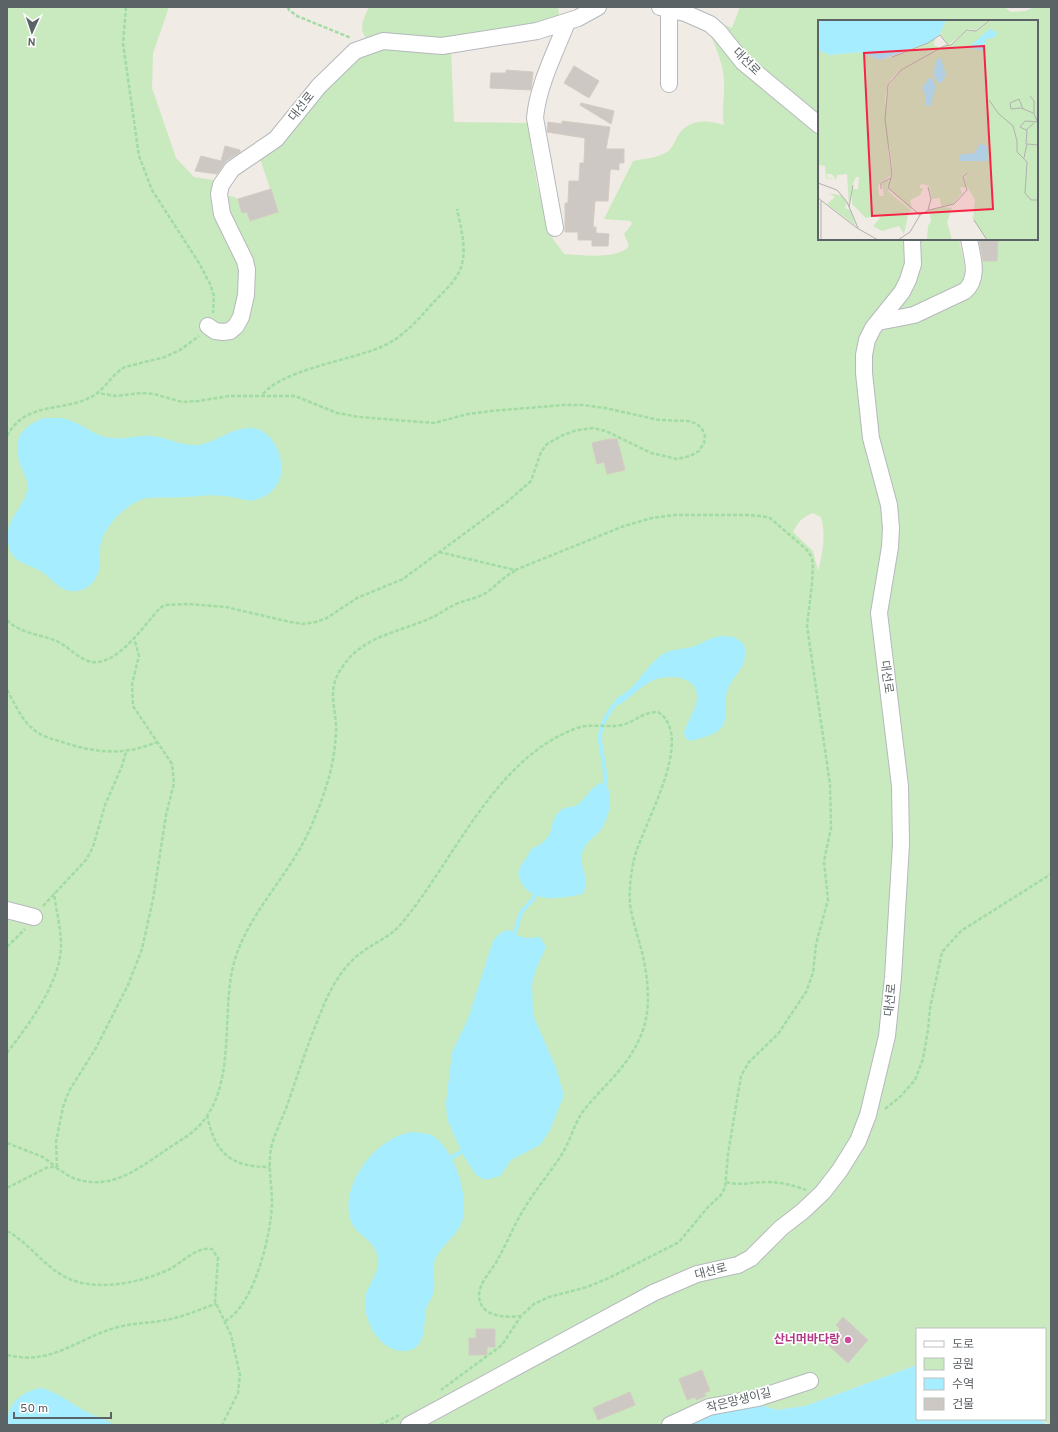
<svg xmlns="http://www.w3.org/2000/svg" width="1058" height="1432" viewBox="0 0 1058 1432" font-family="Overpass,'Noto Sans KR',sans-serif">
<rect width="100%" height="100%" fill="#f0ebe4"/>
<path fill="#c9e9bf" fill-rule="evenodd" d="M 7,7 L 169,7 L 153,53 L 152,88 L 176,158 L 194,177 L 219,181 C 208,215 234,232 242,262 C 246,274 243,290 241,302 C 238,313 235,321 227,328 L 219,329 L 214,326 L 210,330 L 221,335 L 233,332 L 239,326 L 248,298 L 250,270 L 225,211 L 223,196 L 232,196 L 238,199 L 242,213 L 247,212 L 250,221 L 278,212 L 260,159 L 264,152 L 276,144 L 282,137 L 320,90 L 354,59 L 367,51 L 383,47 L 451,50 L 454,122 L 529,123 L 531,146 L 537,184 L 550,235 L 564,254 C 581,255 618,260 629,246 L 624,234 L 632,224 L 631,221 L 604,219 L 633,161 C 644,159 657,158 667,152 C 673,148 675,140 679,134 C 690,118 708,120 724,125 C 721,110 725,96 724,82 C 724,64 714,44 708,28 C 720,38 725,52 735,61 C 762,85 794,105 819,132 L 819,239 L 908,239 L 909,262 L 906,277 L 900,290 L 869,329 L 863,340 L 861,352 L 861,374 L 868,439 L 883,496 L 886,517 L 886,538 L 876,610 L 877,622 L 898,790 L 895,914 L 890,986 L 884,1034 L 867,1104 L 857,1133 L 847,1153 L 834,1173 L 807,1204 L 778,1227 L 751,1254 L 742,1259 L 734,1263 L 699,1268 L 687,1272 L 618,1307 L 403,1425 L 7,1425 ZM 813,513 L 821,517 C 826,536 823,552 818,571 L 813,551 L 793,532 C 798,522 802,517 813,513 Z
M 369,7 L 558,7 L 560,20 L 459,41 L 374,39 L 366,38 C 358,27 364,19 369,7 Z
M 740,7 L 1004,7 L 1011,12 L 1026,11 L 1034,7 L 1051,7 L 1051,1425 L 1038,1419 L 1045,1419 L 1045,1329 L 917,1329 L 917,1365 L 805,1406 L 777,1410 L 757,1404 L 675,1425 L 415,1425 L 662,1295 L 726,1272 L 804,1216 L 872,1115 L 902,866 L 882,632 L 889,583 L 880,460 L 867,365 L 875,334 L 951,303 L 976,260 L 996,261 L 998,239 L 1037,239 L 1037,21 L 819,21 L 819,120 L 705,17 L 732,28 Z
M 919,239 L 959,239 C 961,251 968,271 963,282 C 957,295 910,309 896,315 Z"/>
<path fill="#a5edff" d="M 44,418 C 54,418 63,417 72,421 C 84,426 97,437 111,438 C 124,440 137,435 151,436 C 166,437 181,446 197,445 C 216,443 237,423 257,429 C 274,434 284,458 281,474 C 279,487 268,497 255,500 C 245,502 234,496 224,496 C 210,494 197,497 184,497 C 172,498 160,497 148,498 C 130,500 106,524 101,542 C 99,551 101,561 99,569 C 96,586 79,596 63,589 C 55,585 50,577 42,572 C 30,564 13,564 9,547 C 1,515 31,507 27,482 C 26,476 23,472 21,467 C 12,440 19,428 44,418 Z
M 721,636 L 734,637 L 744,644 C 749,670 735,670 727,691 C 723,703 730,719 720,729 C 713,736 700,738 691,741 L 685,738 L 684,732 C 688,720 696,710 697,698 C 698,675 669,674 654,680 C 641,685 631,698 619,705 L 615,704 L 615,699 C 636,689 643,670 660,656 C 670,648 684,650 695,646 C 705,642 709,638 721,636 Z
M 600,783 L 605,784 C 615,795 609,816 602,828 C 598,835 589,839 585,846 C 574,867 594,878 582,894 C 564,898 535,904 523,885 C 520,881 517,875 519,870 C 521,862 529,857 531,849 C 560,837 545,824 560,811 C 564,806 572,808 577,805 C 586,799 590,788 600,783 Z
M 507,930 C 514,931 516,935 522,937 C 528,939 534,937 540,937 L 546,947 L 536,969 L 532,984 L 533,1015 L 556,1068 L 564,1095 L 550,1130 L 540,1145 L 511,1160 L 500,1176 L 485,1180 L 476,1175 L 463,1155 L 447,1119 L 446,1103 L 452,1052 L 468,1019 L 493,941 L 499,934 Z
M 413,1132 C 420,1133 427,1133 433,1136 C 455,1150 471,1200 461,1224 C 454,1239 435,1250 433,1267 C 433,1276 436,1285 433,1294 C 431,1300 427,1304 426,1310 C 423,1326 427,1352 402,1351 C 379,1350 363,1320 365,1299 C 367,1283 383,1271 377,1254 C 373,1240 357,1234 352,1224 C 336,1188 377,1135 413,1132 Z
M 917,1365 L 917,1419 L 1038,1419 L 1048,1425 L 675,1425 L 711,1409 L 757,1404 L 777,1410 L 805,1406 Z
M 42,1388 C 58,1393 69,1402 83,1410 C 93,1416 104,1418 114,1425 L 7,1425 C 7,1404 21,1391 42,1388 Z"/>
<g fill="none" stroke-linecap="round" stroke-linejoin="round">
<path stroke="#a5edff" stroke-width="4" d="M 605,784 C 607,747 587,740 615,704
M 515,932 C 518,925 518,916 523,910 C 527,904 533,902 535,895
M 451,1158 L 462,1151"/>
</g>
<path fill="#cdc8c3" stroke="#d5cbc2" d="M 574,66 L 599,81 L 589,98 L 564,83 Z
M 506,70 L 533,72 L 531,90 L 490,88 L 491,73 L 506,73 Z
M 581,103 L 614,111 L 611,124 L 580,105 Z
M 562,121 L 610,127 L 606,149 L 624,149 L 624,163 L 619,163 L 619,170 L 611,169 L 610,172 L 608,201 L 595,201 L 593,227 L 596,227 L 596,233 L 609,234 L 608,246 L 592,246 L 592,240 L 578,240 L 578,232 L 565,232 L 565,203 L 568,203 L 569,181 L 579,181 L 580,163 L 584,163 L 585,138 L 547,132 L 548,122 L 562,124 Z
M 225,146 L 240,150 L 240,152 L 226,161 L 217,174 L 195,171 L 201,156 L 221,161 Z
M 271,189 L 278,212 L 250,221 L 247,212 L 242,213 L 238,199 Z
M 982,239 L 994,239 L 994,241 L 998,241 L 997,261 L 983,261 L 979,240 Z
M 609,439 L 617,439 L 625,470 L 607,474 L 604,462 L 597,464 L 592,443 Z
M 843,1317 L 868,1340 L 848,1363 L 827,1344 L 840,1329 L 836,1325 Z
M 476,1329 L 495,1329 L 495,1347 L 487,1347 L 487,1355 L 469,1355 L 469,1338 L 476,1338 Z
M 702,1370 L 710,1391 L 704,1393 L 706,1396 L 696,1400 L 695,1397 L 687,1400 L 679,1379 Z
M 630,1392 L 635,1405 L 598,1420 L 593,1408 Z"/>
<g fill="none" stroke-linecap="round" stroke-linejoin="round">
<g stroke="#b5b9bc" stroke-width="18">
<path id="minor" d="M 660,7 L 685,13 L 710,24 L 719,32 L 743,62 L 819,125
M 669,84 L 669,10
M 555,228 L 535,118 C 538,85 555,53 567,22
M 878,322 L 914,315 L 965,291 C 980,277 972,257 969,239
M 208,326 L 215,331 L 223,332 L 230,331 L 236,326 L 241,317 L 246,295 L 247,270 L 245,261 L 222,214 L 219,194 L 221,185 L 232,169 L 276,139 L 319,86 L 355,51 L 383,41 L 442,46 L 537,31 L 578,18 L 598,7
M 7,910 L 34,917
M 409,1425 L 653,1293 L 697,1274 L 738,1265 L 751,1258 L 781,1228 L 803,1211 L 823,1192 L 840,1170 L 858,1141 L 868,1115 L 887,1036 L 893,977 L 901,844 L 900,786 L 879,613 L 890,547 L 891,528 L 889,505 L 871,438 L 864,373 L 864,355 L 867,340 L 873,328 L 902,292 L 908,280 L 913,264 L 912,239
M 670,1425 L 709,1407 L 758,1398 L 810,1381"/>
</g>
<path stroke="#a1dca3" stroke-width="2.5" stroke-dasharray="4 2" stroke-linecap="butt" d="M 126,7 L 123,44 L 139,156 L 152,190 L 199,263 L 210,284 L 214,296 L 213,313
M 288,7 L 289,10 L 297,16 L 351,38
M 263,394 C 282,370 351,360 381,347 C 402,338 417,321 432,304 C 440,295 452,285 458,274 C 469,255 461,229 457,209
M 7,436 C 26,400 63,413 93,396 C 106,388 112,374 125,367 L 165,357 L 180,350 L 199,336
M 439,552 L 515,570 L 624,526 L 652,518 L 674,515 L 746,515 L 762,516 L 770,518 L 806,549 L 811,556 L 813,563 L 812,584 L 807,626 L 830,784 L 831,828 L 824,861 L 828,900 L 816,944 L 813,973 L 806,992 L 778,1034 L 749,1062 L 741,1076 L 728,1154 L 725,1188 L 720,1196 L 708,1207 L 679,1242 L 609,1278 L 587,1287 L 549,1297 L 534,1304 L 521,1316 L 502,1345 L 441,1390
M 7,620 C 20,633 37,634 54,640 C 67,645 75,656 88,661 C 115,670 144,625 160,608 L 165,605 L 188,604 L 226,607 L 290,622 L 303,624 L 316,622 L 327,618 L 357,598 L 403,579 L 507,502 L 531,481 L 541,452 L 547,444 L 561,436 L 577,430 L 593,428 L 606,431 L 651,453 L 677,459 L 690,456 L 699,451 L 704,443 L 705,436 L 702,429 L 697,424 L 689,421 L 659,420 L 605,408 L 583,405 L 564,405 L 491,411 L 468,414 L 434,423 L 359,417 L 337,413 L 295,396 L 229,396 L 198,401 L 182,402 L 154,394 L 142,393 L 116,396 L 97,393
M 7,690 C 14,702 21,719 32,728 C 40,736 52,739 62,742 C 95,753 124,756 157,742
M 43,906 L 86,860 L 93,847 L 105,805 L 122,766 L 126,752
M 7,947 L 25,929
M 7,1053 C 29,1024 61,982 61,945 C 61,928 56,910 54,893
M 885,1109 L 901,1096 L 915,1080 L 923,1059 L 928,1030 L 930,1008 L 942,952 L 961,931 L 1051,874
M 207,1115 C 215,1154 231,1167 270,1167
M 7,1143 L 43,1157 L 56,1167
M 57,1167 L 56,1142 L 63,1107 L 69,1091 L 96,1048 L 128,985 L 142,949 L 153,899 L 166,815 L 174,783 L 172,764 L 133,706 L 132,684 L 139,656 L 134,638
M 726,1182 C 741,1186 752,1182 767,1182 C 780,1182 793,1185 806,1190
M 7,1188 L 48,1167 C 58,1166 63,1173 71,1177 C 80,1181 91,1183 101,1182 C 124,1180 144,1165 163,1152 C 174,1144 188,1137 198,1127 C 242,1082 216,1001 239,948 C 253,913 279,884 298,852 C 310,832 320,806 327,784 C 332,768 335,750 336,733 C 337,706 325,691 343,666 C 364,635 401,632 433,617 C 441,613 447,608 456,604 C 465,600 475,599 484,594 C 496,587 502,577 515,571
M 7,1231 C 31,1244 46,1270 72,1280 C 101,1291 143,1282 170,1269 C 182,1262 198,1246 212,1249 L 218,1258 L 215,1301 L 231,1335 L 240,1375 L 238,1393 L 222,1425
M 225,1321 C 254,1306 271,1235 272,1204 C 272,1184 267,1163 272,1144 C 276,1131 282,1119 287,1106 C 299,1070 311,1035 326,1000 C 335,980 347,962 365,950 C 378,941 391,936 401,924 C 455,860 494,758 577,728 C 592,723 606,728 621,725 C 636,722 641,712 658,712 C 697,737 642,826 634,859 C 631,873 629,889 630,904 C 632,920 638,936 642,952 C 648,977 652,1011 641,1035 C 629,1066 604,1085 584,1110 C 574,1123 571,1140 562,1154 C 550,1173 535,1190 524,1209 C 514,1225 507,1243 498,1259 C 492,1271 479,1282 479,1296 C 480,1317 505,1318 521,1316
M 7,1355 C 53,1366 77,1338 118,1327 C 134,1323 150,1323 166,1320 C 183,1317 200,1309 216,1304
M 380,1425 L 399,1415"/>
<use href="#minor" stroke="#fff" stroke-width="16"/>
</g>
<circle fill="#d1479c" stroke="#fff" stroke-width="1.5" cx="848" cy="1340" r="4"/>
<g text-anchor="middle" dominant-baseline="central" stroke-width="3.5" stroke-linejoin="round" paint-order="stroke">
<g font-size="12" fill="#5c6366" stroke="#fff">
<text transform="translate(746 62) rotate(45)">대선로</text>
<text transform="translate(302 107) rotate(-51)">대선로</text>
<text transform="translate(886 677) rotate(82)">대선로</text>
<text transform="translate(891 1000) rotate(-84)">대선로</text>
<text transform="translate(711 1272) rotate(-14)">대선로</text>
<text transform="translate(739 1401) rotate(-14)">작은망생이길</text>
</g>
<g font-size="12" font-weight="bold" fill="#b23c85" stroke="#fff" text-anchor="end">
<text x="840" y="1340">산너머바다랑</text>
</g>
</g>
<g transform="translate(818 20)">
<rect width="220" height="220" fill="#f0ebe4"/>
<path d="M 128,0 L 171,0 L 158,10 L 151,9 L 130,25 L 122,14 ZM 173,0 L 220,0 L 220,220 L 169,220 L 155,199 L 157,180 L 146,161 L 148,153 L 146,154 L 145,160 L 148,168 L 142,167 L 144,173 L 134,185 L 123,186 L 122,178 L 114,179 L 111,166 L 105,164 L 102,165 L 102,168 L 105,168 L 102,175 L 92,180 L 94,190 L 71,169 L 70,163 L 75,154 L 71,123 L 70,133 L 74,155 L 63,162 L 60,166 L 61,176 L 66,176 L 64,163 L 71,159 L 69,167 L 71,172 L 95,192 L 91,191 L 86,214 L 81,206 L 64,211 L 55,206 L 62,198 L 61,195 L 48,198 L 34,184 L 34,169 L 40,169 L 41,157 L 38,157 L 34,166 L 31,186 L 29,154 L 19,155 L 18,160 L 14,154 L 9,154 L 9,157 L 16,160 L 8,158 L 7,146 L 0,145 L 0,29 L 12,35 L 42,32 L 62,40 L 86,33 L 117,19 L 116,25 L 121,28 L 82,50 L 74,58 L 69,68 L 67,79 L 67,89 L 71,66 L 82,51 L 126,26 L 133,25 L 149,11 L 158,11 ZM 11,173 L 24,176 L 29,182 L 27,188 L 32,190 L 38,206 L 9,184 L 17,177 ZM 124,187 L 134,188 L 129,202 L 134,220 L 109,220 L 110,206 L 113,201 L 111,190 Z" fill="#c9e9bf"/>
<path d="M 0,0 L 128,0 L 122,14 L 112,22 L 62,40 L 42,32 L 12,35 L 3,31 L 0,29 ZM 172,9 L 180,13 L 175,18 L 168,19 L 164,31 L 153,28 L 153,25 ZM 123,38 L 128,55 L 124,62 L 120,63 L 115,54 L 119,39 ZM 111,58 L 114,58 L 118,66 L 112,87 L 107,85 L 108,77 L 104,68 ZM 162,123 L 170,127 L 169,141 L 141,141 L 141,135 L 157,133 Z" fill="#a5edff"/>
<path fill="none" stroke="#b1b1ae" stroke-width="1" d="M 74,37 L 110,23 L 122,15 L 130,25M 212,76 L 216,81 L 216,94 L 220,103M 171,80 L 180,93 L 195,106 L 199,121 L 199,132 L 209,142 L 207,173 L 213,180 L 220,180M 205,89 L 201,79 L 192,83 L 193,89 L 203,88 L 215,93M 216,103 L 208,110 L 202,107 L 207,101 L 220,102M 208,124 L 209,110M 206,138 L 209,124 L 220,125M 0,163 L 19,170 L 29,182 L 40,208M 110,167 L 113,179 L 110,190M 63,169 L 63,163 L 73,158M 0,178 L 39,208 L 60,220M 3,181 L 3,220M 31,187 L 35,165M 102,195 L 70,168 L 74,154 L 67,99 L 70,65 L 83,50 L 126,26 L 133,25 L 149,10 L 158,11 L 172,0M 156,200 L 169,220M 80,220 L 92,212 L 102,195 L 111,190 L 136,184 L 149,170 L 145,157 L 149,153"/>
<path fill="#f62444" fill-opacity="0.15" stroke="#f62444" stroke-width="2" d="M 166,26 L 175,189 L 54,196 L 46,33 Z"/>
<rect width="220" height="220" fill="none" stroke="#5c6366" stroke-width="2"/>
</g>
<rect width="1058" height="1432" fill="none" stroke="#5c6366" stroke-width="16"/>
<rect x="916" y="1328" width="130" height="92" fill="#ffffff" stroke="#bec1c2"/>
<rect x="924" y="1341" width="20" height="6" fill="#ffffff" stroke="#bec1c2"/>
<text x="952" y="1348" font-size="12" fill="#5c6366">도로</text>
<rect x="924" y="1358" width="20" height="12" fill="#c9e9bf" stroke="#bec1c2"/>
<text x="952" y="1368" font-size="12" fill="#5c6366">공원</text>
<rect x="924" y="1378" width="20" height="12" fill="#a5edff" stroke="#bec1c2"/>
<text x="952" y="1388" font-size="12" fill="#5c6366">수역</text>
<rect x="924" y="1398" width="20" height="12" fill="#cdc8c3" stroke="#bec1c2"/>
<text x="952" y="1408" font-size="12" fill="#5c6366">건물</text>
<g transform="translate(32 32) rotate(183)" stroke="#ffffff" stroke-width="3" paint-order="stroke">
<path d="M0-3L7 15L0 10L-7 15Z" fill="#5c6366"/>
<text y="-6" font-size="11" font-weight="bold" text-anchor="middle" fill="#5c6366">N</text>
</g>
<path d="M14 1412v6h97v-6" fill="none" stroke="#5c6366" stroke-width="2"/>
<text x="20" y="1412" font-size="12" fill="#5c6366" stroke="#ffffff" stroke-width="3" paint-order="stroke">50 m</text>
</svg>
